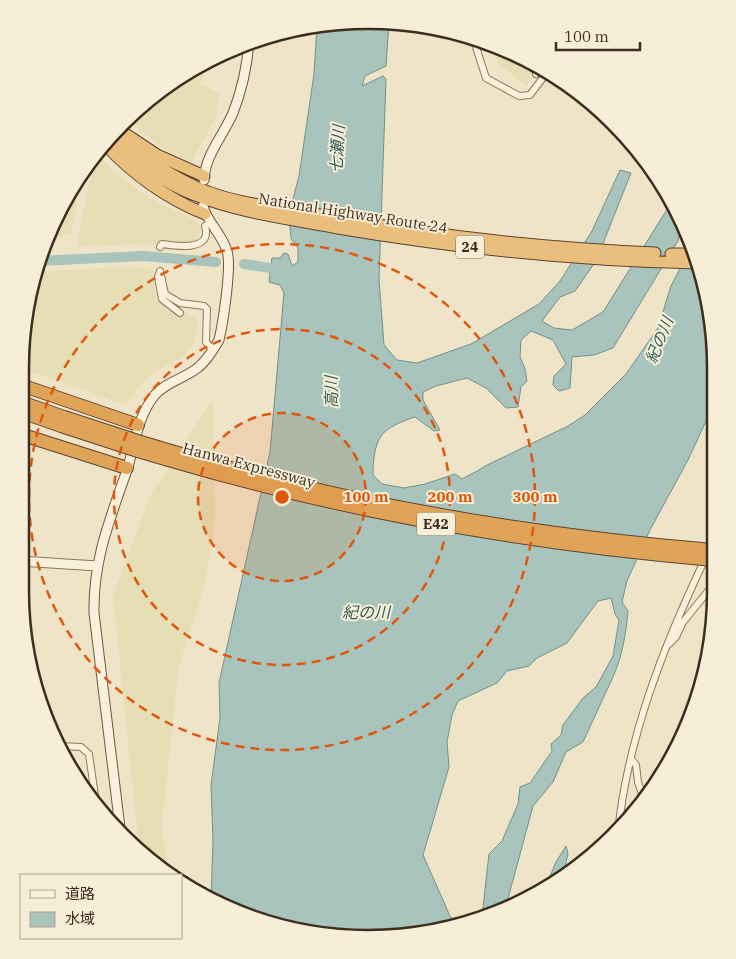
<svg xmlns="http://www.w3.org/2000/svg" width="736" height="959" viewBox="0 0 736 959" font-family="'IBM Plex Serif','Noto Sans JP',serif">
<rect width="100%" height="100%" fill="#f0e4c8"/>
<path fill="#e6deb5" d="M 493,44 L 501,47 L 533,63 L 532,74 L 527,86 L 499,65 Z
M 211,59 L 200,84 L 219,93 L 216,117 L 191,163 L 159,146 L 129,121 L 175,78 Z
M 95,153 L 96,153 L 117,174 L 149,198 L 195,220 L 202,229 L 195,242 L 182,247 L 136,244 L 78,247 L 78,239 Z
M 85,167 L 71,234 L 52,238 L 48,248 L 43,248 L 56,214 Z
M 121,267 L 154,269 L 153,278 L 156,299 L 178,316 L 181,312 L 198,319 L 194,344 L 183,357 L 159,369 L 140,385 L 132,398 L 123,404 L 21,368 L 21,346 L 34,272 Z
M 213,399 L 215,520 L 206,580 L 179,666 L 162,824 L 167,872 L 139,850 L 113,596 L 151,494 Z"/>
<path fill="#a9c4bc" stroke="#6f938a" d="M 368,20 L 389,22 L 386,66 L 365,76 L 362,86 L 383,76 L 386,79 L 379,279 L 384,345 L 397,360 L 417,363 L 471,344 L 539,304 L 560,281 L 592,231 L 620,170 L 631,173 L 596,261 L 575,291 L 560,297 L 542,321 L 554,328 L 572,330 L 603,312 L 671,203 L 682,225 L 678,241 L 613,348 L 594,355 L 572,357 L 570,388 L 559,391 L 553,385 L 554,376 L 566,364 L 553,340 L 531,331 L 521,340 L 520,357 L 525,369 L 527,381 L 521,387 L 518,407 L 506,408 L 486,388 L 467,378 L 436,386 L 423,392 L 423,400 L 440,430 L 434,431 L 415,417 C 405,420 387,427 381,436 C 374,446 373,464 373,475 L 382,484 L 404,488 L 425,484 L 455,474 L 462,479 L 479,470 L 485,466 L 568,426 L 585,415 L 626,374 L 658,328 L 671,286 L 692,245 L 697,256 L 713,323 L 713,406 L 688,460 L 650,530 L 627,581 L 622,602 L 628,611 C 626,634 622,658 612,679 L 583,742 L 566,752 L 553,782 L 533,806 L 506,906 L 482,916 L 489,854 L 502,841 L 518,804 L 520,787 L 530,783 L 552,751 L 551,744 L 561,735 L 563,725 L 583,698 L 596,687 L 613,656 L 619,620 L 615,614 L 611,598 L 598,601 L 567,643 L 537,658 L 529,666 L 507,671 L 497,683 L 458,701 L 452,715 L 447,742 L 449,767 L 423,855 L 450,916 L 461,926 L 368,939 L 278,927 L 211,900 L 213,841 L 211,785 L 220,718 L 219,683 L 270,452 L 284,293 L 280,285 L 269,282 L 272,258 L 280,258 L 284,253 L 288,254 L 292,266 L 298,262 L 298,248 L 291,239 L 289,214 L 299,176 L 314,74 L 317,25 Z
M 566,846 L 568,854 L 562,880 L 545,888 L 556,862 Z"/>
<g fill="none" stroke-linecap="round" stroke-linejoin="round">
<path stroke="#a9c4bc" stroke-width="10" d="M 38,261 L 143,256 L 216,262
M 244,264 L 283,270"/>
<g stroke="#8d765c" stroke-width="8">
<path id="minor" d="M 473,38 L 486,78 L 519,96 L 530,95 L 548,71
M 535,64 L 536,74 L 543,69
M 160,247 L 162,244 C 175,246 213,252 205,226 L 211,222
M 180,313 L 162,299 L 158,277 L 160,271 L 165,294 L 180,303 L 204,306 L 207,309 L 206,342 L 213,351
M 669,644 L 676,637 L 683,622 L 713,585
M 59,746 L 81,747 L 89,754 L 96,803
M 631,759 L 636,765 L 638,782 L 644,800
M 618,832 C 628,736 664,645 705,559"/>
</g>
<g stroke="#8d765c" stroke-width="11">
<path id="tertiary" d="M 20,561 L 97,566"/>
</g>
<g stroke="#6f573f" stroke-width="11">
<path id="secondary" d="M 204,180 C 205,155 223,136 233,113 C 242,90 247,67 249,42
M 121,836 L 94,613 C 93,560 110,519 127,470 C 135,444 137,418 154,396 C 164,383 183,379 196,369 C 206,362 213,350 219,340 C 223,323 232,265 227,251 C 222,234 207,222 203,206"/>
</g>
<g stroke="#5b4430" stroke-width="13">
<path id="trunk" d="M 121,131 L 157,155 L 204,176
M 116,134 C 144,159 173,178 208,192 C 243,205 283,208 320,215 C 431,236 542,248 655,253
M 110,140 C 136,162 162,182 195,195 C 240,213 291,219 338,228 C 457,248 578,261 699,263
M 105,144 C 132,174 168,199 205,214
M 671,254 L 697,254"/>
</g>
<g stroke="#5b4430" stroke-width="14">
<path id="motorway" d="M 21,385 L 138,425
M 21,402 L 64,417
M 21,412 L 61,426
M 20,434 L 127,468
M 141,442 L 171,451
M 138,451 L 165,459"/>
</g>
<use href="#minor" stroke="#faf1dc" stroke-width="6"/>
<use href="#tertiary" stroke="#faf1dc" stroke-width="9"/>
<use href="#secondary" stroke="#faf1dc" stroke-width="9"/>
<use href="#trunk" stroke="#eabe7c" stroke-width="11"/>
<use href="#motorway" stroke="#e0a458" stroke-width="12"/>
<g stroke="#5b4430" stroke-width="14" stroke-linecap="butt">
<path id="motorway-bridge" d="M 64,417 L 141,442
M 61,426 L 138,451
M 171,451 C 348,504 529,535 713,550
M 165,459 C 344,512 527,544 713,560"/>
</g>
<use href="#motorway-bridge" stroke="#e0a458" stroke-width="12"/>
</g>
<circle cx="282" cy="497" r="84" fill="#df570d" fill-opacity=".12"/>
<g fill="none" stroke="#df570d" stroke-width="2.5" stroke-dasharray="9 6">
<circle cx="282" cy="497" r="84"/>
<circle cx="282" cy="497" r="168"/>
<circle cx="282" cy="497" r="253"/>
</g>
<g text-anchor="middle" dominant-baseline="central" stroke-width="4" stroke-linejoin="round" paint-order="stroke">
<g fill="#f7eed8" stroke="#756857" stroke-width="1">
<rect x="456" y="235.5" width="28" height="23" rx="4"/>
<rect x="417" y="512.5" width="38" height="23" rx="4"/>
</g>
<g font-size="14" font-weight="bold" fill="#3d2e20">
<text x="470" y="247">24</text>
<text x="436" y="524">E42</text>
</g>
<g font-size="15" fill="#3d2e20" stroke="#f7eed8">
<text transform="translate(353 213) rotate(9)">National Highway Route 24</text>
<text transform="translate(249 465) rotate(15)">Hanwa Expressway</text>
</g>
<g font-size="16" font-style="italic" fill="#2f5d5a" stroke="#f7eed8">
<text transform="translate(337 149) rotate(-87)">七瀬川</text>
<text transform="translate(659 340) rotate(-68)">紀の川</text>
<text transform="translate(331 392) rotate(-91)">高川</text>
<text x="366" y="612">紀の川</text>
</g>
</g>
<path d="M0 0H736V959H0ZM368 29H368A339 339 0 0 1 707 368V591A339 339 0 0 1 368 930H368A339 339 0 0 1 29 591V368A339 339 0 0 1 368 29Z" fill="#f7eed8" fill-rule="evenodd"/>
<path fill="none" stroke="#3d2e20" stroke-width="2.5" d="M368 29H368A339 339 0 0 1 707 368V591A339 339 0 0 1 368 930H368A339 339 0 0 1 29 591V368A339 339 0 0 1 368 29Z"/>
<circle cx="282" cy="497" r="8" fill="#df570d" stroke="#f7eed8" stroke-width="2.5"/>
<g font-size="15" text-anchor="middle" font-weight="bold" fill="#df570d" stroke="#f7eed8" stroke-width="4" stroke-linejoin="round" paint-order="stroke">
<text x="366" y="502">100 m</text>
<text x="450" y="502">200 m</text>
<text x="535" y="502">300 m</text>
</g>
<rect x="20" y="874" width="162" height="65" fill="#f7eed8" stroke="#ada18e"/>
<rect x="30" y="890" width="25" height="8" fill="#faf1dc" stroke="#ada18e"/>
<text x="65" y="899" font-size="15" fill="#3d2e20">道路</text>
<rect x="30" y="912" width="25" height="15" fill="#a9c4bc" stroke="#ada18e"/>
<text x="65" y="924" font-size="15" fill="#3d2e20">水域</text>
<path d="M556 42v8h84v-8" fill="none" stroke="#3d2e20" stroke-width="2.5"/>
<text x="564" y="42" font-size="15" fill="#3d2e20" stroke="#f7eed8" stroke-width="4" paint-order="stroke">100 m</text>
</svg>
